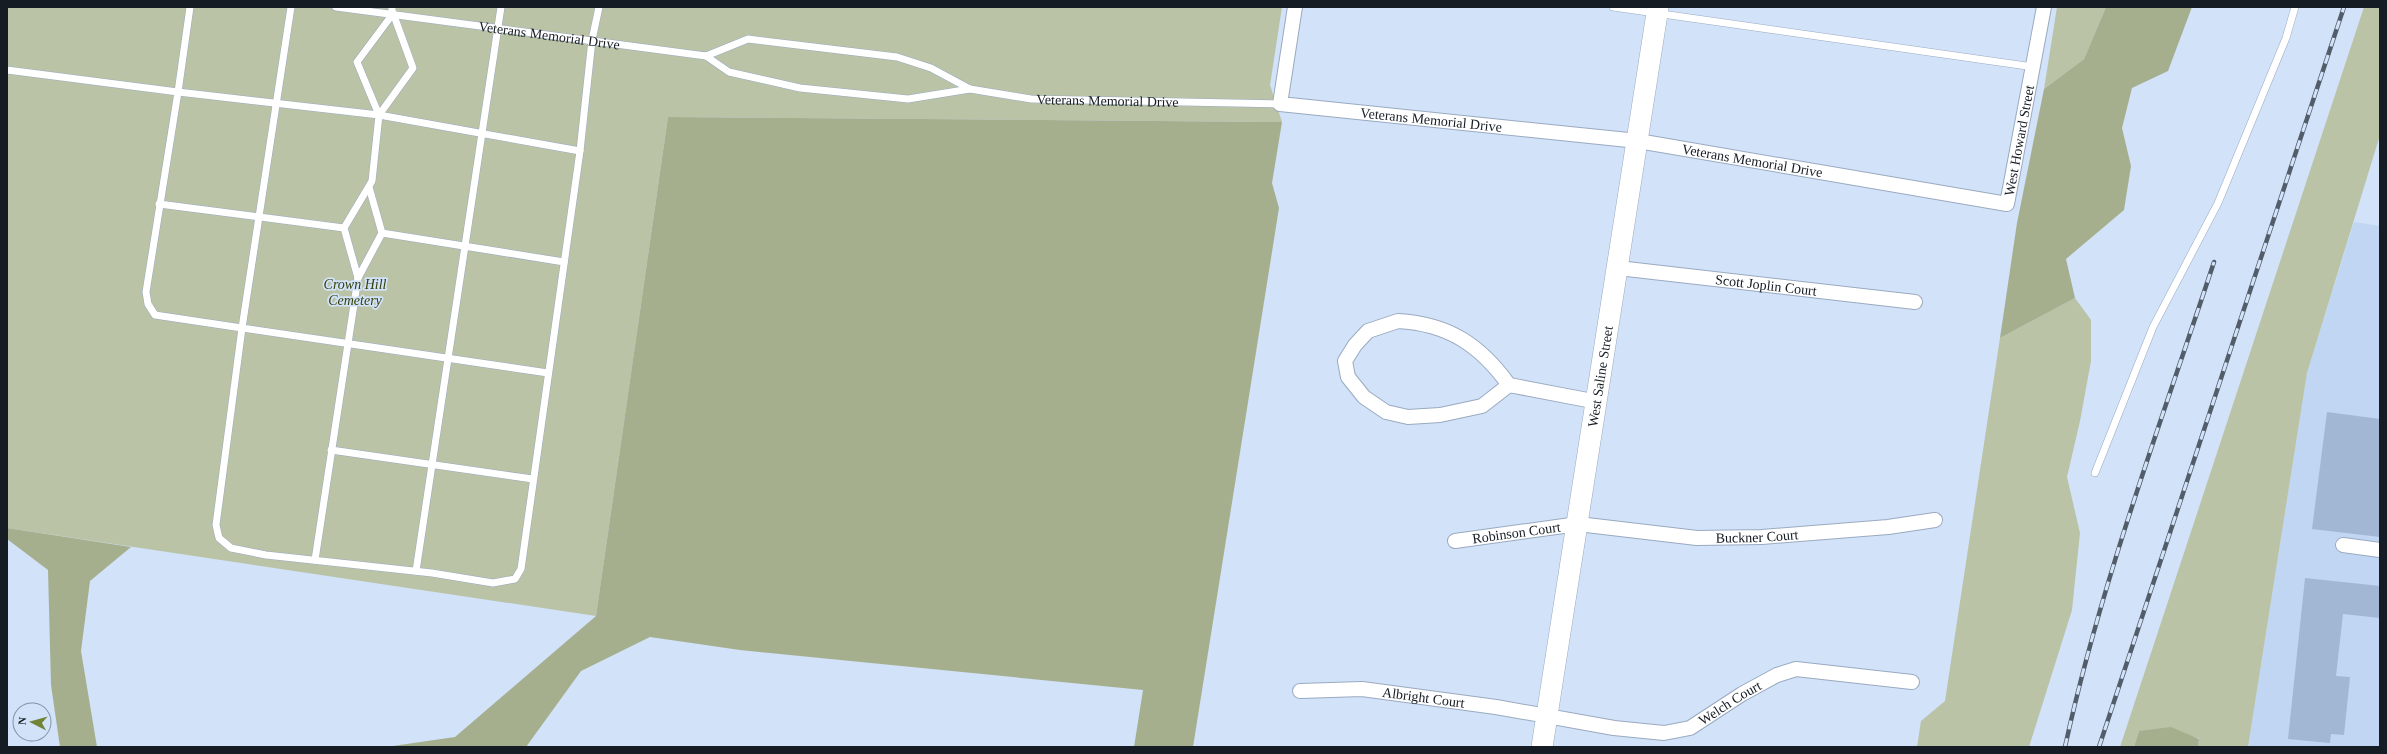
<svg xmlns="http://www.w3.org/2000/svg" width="2387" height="754" viewBox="0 0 2387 754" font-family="Georgia,serif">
<rect width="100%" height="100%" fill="#d1e2f9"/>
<path fill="#c1d6f3" d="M 2354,222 L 2380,226 L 2380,747 L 2248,747 L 2307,373 Z"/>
<path fill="#bac3a6" d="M 7,7 L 1282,7 L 1270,85 L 1282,122 L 668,117 L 596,616 L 7,528 Z
M 2057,7 L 2106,7 L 2084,59 L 2044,89 Z
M 2364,7 L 2380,7 L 2380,135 L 2307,373 L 2248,747 L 2198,747 L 2199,738 L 2139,731 L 2134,747 L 2120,747 Z
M 2075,298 L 2091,320 L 2091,361 L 2080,421 L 2067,477 L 2080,533 L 2072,610 L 2029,747 L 1917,747 L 1921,721 L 1945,701 L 2000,338 Z"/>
<path fill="#a5af8e" d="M 2106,7 L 2192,7 L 2168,71 L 2132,88 L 2122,128 L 2131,166 L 2124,210 L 2066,259 L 2075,298 L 2000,338 L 2017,223 L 2044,89 L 2084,59 Z
M 668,117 L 1282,122 L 1272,183 L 1279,208 L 1193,747 L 1134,747 L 1143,690 L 740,650 L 650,637 L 581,671 L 526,747 L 386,747 L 455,737 L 596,616 Z
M 7,528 L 131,547 L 90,581 L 81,651 L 97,747 L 60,747 L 51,685 L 48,570 L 7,539 Z
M 2171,727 L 2199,739 L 2198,747 L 2134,747 L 2139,731 Z"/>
<path fill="#a2b7d3" d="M 2327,412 L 2380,419 L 2380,537 L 2312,529 Z
M 2305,578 L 2380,586 L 2380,618 L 2343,614 L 2336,676 L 2350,677 L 2344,735 L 2331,734 L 2330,743 L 2288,739 Z"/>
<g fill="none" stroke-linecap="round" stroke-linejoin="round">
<g stroke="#9aaac0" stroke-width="8">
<g id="lane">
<path d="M 190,7 L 178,92 L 379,115 L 580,151"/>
<path d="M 291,7 L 242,328 L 548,373"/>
<path id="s1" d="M 336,7 L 706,56 L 748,39 L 897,57 L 931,68 L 970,89 L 1031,99 L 1280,104"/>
<path d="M 1613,7 L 2034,67"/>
<path d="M 706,56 L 729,72 L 800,88 L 908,99 L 970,89"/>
<path d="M 7,70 L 178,92 L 146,292 L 148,304 L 155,315 L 242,328 L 216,525 L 219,538 L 231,548 L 266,555 L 432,573 L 493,583 L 515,579 L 521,569 L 580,151 L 592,40 L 599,7"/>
<path d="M 379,115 L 413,68 L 393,13"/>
<path d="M 159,204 L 344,228"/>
<path d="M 382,233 L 564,262"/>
<path d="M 358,278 L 382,233 L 369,187"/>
<path d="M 331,450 L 533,479"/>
<path d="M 2095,473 L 2153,327 L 2218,203 L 2286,38 L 2295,7"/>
<path d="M 315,560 L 358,278 L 344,228 L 372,181 L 379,115 L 357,62 L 392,15 L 392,7"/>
<path d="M 416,571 L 501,7"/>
</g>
</g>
<g stroke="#9aaac0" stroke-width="16">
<g id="street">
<path id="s2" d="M 1295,7 L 1280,104 L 1638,141 L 2007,204 L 2044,7"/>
<path id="s3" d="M 1618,268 L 1915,302"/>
<path d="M 1398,321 C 1449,324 1480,345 1509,385 L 1482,406 L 1440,415 L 1408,417 L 1386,412 L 1364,397 L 1348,377 L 1345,361 L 1355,345 L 1368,331 Z"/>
<path d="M 1509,385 L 1598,402"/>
<path id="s4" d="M 1455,541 L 1578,524 L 1697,538 L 1762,537 L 1888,527 L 1935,520"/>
<path d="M 2343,545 L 2380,550"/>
<path id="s5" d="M 1300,691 L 1362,689 L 1496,707 L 1614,728 L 1664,733 L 1690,728 L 1742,694 L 1777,675 L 1796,669 L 1912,682"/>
</g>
</g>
<g stroke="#9aaac0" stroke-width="22">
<g id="secondary">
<path id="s6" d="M 1542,747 L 1658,7"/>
</g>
</g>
<use href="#lane" stroke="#fff" stroke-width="7"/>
<use href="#street" stroke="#fff" stroke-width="14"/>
<use href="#secondary" stroke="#fff" stroke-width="21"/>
<g stroke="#535d6a" stroke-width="4.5">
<path id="rail" d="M 2065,747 C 2101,582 2161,423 2214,262
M 2099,747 L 2344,7"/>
</g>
<use href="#rail" stroke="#d1e2f9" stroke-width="3" stroke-dasharray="9" stroke-linecap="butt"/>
</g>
<g text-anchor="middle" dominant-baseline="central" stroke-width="3.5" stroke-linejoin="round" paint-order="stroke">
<g font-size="14" fill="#161c24" stroke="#d1e2f9">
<text stroke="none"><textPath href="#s1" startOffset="215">Veterans Memorial Drive</textPath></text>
<text stroke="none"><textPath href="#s1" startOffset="787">Veterans Memorial Drive</textPath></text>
<text stroke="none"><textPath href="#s2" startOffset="250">Veterans Memorial Drive</textPath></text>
<text stroke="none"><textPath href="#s2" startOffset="897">West Howard Street</textPath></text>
<text stroke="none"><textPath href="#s2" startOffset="574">Veterans Memorial Drive</textPath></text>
<text stroke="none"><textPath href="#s3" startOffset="149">Scott Joplin Court</textPath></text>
<text stroke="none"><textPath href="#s6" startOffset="375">West Saline Street</textPath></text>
<text stroke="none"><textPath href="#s4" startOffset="62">Robinson Court</textPath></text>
<text stroke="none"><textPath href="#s4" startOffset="304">Buckner Court</textPath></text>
<text stroke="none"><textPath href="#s5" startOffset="124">Albright Court</textPath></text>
<text stroke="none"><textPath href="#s5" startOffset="441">Welch Court</textPath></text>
</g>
<g font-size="14" font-style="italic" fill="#333f07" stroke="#d1e2f9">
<text x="355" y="284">Crown Hill<tspan x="355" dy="16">Cemetery</tspan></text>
</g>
</g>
<rect width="2387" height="754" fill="none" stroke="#161c24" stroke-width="16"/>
<g transform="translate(32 722) rotate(276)"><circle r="19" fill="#d1e2f9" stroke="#8693a4"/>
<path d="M0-3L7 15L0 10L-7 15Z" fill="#728536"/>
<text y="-6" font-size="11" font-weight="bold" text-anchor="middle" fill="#161c24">N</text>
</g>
</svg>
